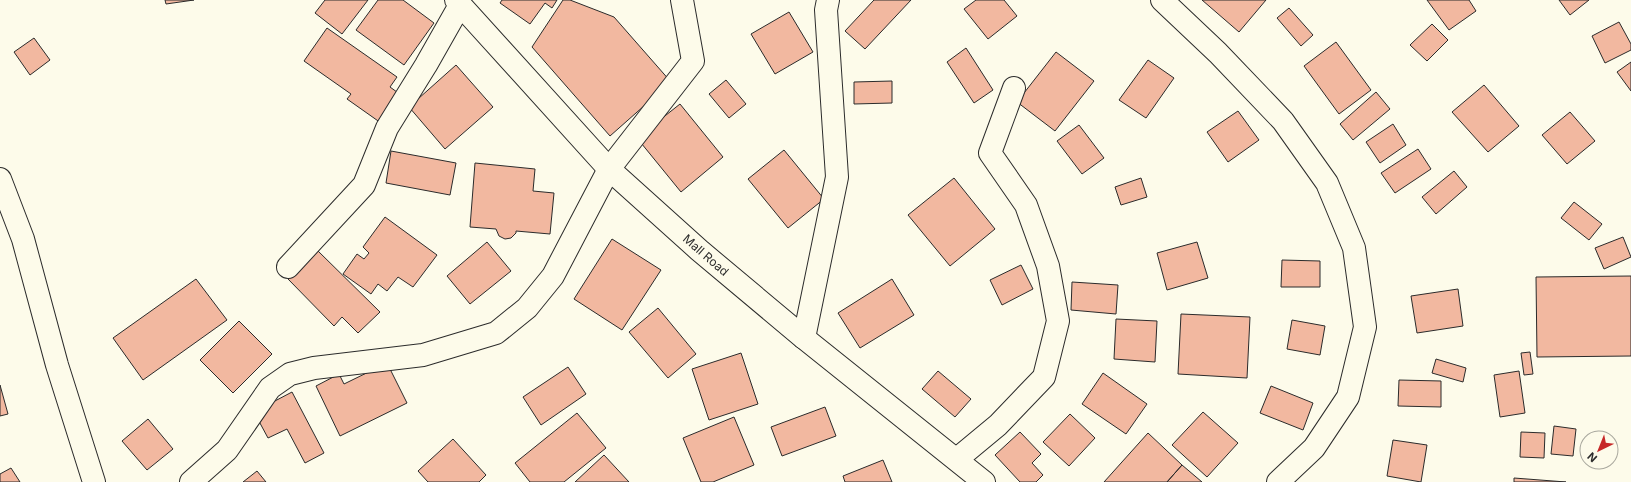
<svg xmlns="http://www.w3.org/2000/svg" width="1631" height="482" viewBox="0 0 1631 482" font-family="Inter,sans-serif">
<rect width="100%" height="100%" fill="#fdfbea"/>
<path fill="#f2b8a0" stroke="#2b2b2b" d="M 165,0 L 194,0 L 166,4 Z
M 325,0 L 368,0 L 342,34 L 315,13 Z
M 378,0 L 403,0 L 434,23 L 404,65 L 356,30 Z
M 502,0 L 557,0 L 552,8 L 545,3 L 530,24 L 500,3 Z
M 563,0 L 570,0 L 614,17 L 671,82 L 610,136 L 532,47 Z
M 874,0 L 911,0 L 865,49 L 845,31 Z
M 976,0 L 1004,0 L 1017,16 L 988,39 L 964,9 Z
M 1202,0 L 1266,0 L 1239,32 Z
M 1427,0 L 1469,0 L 1476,11 L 1449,30 Z
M 1559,0 L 1589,0 L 1570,15 Z
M 1289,8 L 1313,35 L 1301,46 L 1277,18 Z
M 789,12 L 813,52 L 775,74 L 751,34 Z
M 1619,22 L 1631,44 L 1631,50 L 1605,63 L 1592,36 Z
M 1432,24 L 1448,40 L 1427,61 L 1410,45 Z
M 327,28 L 397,77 L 390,87 L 401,95 L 381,123 L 347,99 L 351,94 L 304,61 Z
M 34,38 L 50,60 L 30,75 L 14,52 Z
M 1336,42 L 1371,90 L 1339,114 L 1304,66 Z
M 966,48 L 993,90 L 974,103 L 947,62 Z
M 1056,52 L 1094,81 L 1055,131 L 1017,102 Z
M 1148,60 L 1174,78 L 1146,118 L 1119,100 Z
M 1631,62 L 1631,91 L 1617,72 Z
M 456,65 L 493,107 L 445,149 L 409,107 Z
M 726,80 L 746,104 L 729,118 L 709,94 Z
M 892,81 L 892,103 L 854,104 L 854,82 Z
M 1484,85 L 1519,126 L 1488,152 L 1452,112 Z
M 1376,92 L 1390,109 L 1353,140 L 1340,124 Z
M 680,104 L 723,157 L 681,192 L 637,138 Z
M 1238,111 L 1259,140 L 1228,162 L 1207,132 Z
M 1570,112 L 1595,141 L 1567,164 L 1542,135 Z
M 1393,124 L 1406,145 L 1380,163 L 1366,142 Z
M 1079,125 L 1104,158 L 1082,174 L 1057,141 Z
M 1418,149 L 1431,169 L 1395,193 L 1381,173 Z
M 784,150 L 824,199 L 788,228 L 748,179 Z
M 391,151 L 456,163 L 450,195 L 386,183 Z
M 475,163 L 535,169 L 533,191 L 554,193 L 550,234 L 516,231 L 516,233 L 511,238 L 505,239 L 499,236 L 496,229 L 470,227 Z
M 1454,171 L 1467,187 L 1436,214 L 1422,197 Z
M 954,178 L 995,229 L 950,266 L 908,215 Z
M 1141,178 L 1147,197 L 1121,205 L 1115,187 Z
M 1574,202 L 1602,224 L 1589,240 L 1561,218 Z
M 385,217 L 437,255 L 413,287 L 398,277 L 387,291 L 378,284 L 371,294 L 343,274 L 357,254 L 364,259 L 369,253 L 363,247 Z
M 1623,237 L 1631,257 L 1604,269 L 1595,248 Z
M 612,239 L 661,270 L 622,330 L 574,299 Z
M 487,242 L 511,271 L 470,304 L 447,276 Z
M 1197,242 L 1208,278 L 1167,290 L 1157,253 Z
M 317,250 L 380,312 L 358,333 L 342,317 L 334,326 L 288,279 Z
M 1282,260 L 1320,261 L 1320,287 L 1281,287 Z
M 1021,265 L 1033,289 L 1002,305 L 990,280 Z
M 1631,276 L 1631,356 L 1537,357 L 1536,277 Z
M 196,279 L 227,320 L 143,380 L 113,338 Z
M 892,279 L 914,315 L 860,348 L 838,313 Z
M 1072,282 L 1118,285 L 1116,314 L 1071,310 Z
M 1458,289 L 1463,326 L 1417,333 L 1411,296 Z
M 658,308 L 696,354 L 668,378 L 629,332 Z
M 1181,314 L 1250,317 L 1247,378 L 1178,374 Z
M 1116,319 L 1157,321 L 1155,362 L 1114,359 Z
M 1292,320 L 1325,326 L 1320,355 L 1287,349 Z
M 239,321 L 272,354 L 233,393 L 200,360 Z
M 1530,352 L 1533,374 L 1524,375 L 1521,353 Z
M 741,353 L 758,404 L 709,420 L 692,369 Z
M 1436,359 L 1466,368 L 1463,382 L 1432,373 Z
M 387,363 L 407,403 L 340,436 L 316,386 L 339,374 L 344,384 Z
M 568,367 L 586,394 L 541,425 L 523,397 Z
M 938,371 L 971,399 L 955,417 L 922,389 Z
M 1519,371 L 1525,413 L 1500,417 L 1494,375 Z
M 1103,373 L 1147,404 L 1126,434 L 1082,404 Z
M 1399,380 L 1441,381 L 1441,407 L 1398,406 Z
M 0,385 L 8,414 L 0,416 Z
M 1271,386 L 1313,403 L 1303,430 L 1260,413 Z
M 292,392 L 324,453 L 305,463 L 287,429 L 268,438 L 254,412 Z
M 825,407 L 836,436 L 782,456 L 771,427 Z
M 1203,412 L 1238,443 L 1207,477 L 1172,445 Z
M 577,413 L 606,448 L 564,482 L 530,482 L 515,463 Z
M 1070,414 L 1095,438 L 1069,466 L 1043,442 Z
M 734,417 L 754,465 L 713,482 L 701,482 L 683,438 Z
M 148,419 L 173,449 L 147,470 L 122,441 Z
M 1554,426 L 1576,429 L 1573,456 L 1551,454 Z
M 1020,432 L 1041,454 L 1032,463 L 1043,475 L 1036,482 L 1020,482 L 995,455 Z
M 1521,432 L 1545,433 L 1544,458 L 1520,457 Z
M 1148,433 L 1182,465 L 1167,482 L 1104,482 Z
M 453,439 L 486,475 L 479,482 L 428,482 L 418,471 Z
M 1393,440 L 1427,445 L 1421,482 L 1387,476 Z
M 604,455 L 629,482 L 575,482 Z
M 883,460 L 892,482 L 845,482 L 843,476 Z
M 1182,465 L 1202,482 L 1167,482 Z
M 11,468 L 20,482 L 0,482 L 0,474 Z
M 257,471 L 266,482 L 243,482 Z
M 1514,478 L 1566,482 L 1514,482 Z"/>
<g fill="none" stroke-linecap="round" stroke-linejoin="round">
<g stroke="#2b2b2b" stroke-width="24">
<path id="minor" d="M 1162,0 L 1218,53 L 1283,121 L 1327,183 L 1354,248 L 1365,327 L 1348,397 L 1314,448 L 1278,482
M 0,179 L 23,239 L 57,365 L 94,482
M 288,267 L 364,185 L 387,128 L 426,65 L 460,5
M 804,338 L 837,177 L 826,10 L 828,0
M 957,459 L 998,425 L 1044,377 L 1058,321 L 1048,266 L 1026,205 L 990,153 L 1014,88
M 191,482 L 227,450 L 270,388 L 290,374 L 314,368 L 423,355 L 496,333 L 527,308 L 553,276 L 609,169 L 693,61 L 682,0"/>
</g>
<g stroke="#2b2b2b" stroke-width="24">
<path id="tertiary" d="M 456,0 L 609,169 L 699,250 L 804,338 L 984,482"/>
</g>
<use href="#minor" stroke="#fdfbea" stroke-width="22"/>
<use href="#tertiary" stroke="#fdfbea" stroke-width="22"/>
</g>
<g text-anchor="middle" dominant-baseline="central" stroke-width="3" stroke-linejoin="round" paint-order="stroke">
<g font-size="12" fill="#2b2b2b" stroke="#fdfbea">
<text transform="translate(706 255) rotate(41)">Mall Road</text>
</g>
</g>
<g transform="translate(1599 450) rotate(223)"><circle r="19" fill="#fdfbea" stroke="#a9a89e"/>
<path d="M0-3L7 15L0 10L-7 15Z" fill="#c62828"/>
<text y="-6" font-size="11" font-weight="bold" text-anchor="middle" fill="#2b2b2b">N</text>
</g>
</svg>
